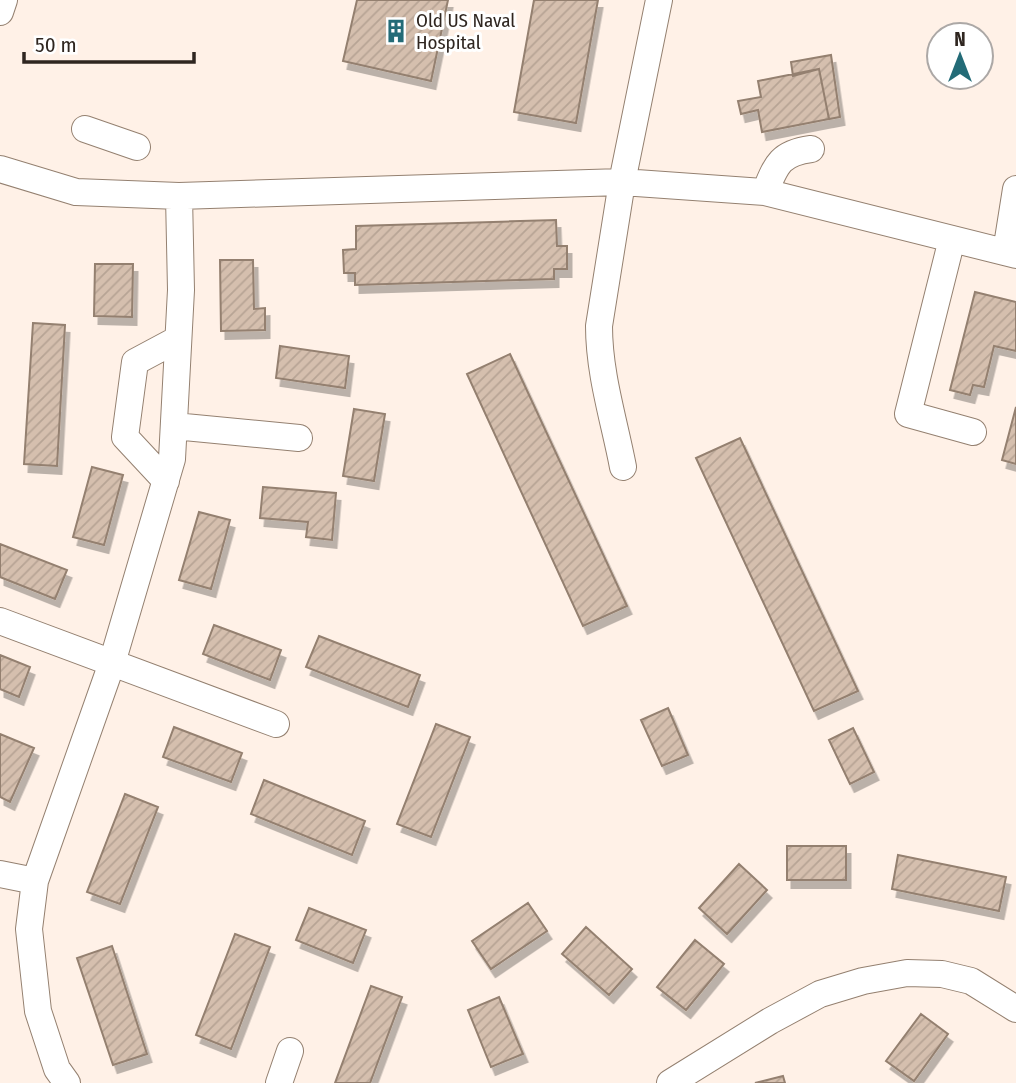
<svg xmlns="http://www.w3.org/2000/svg" width="1016" height="1083" viewBox="0 0 1016 1083" font-family="'Fira Sans Condensed',sans-serif">
<defs>
<pattern id="building-hatch" width="6" height="6" patternUnits="userSpaceOnUse" patternTransform="scale(1.75)"><rect width="6" height="6" fill="#d5bfae"/><path d="M-1 1l2-2M0 6l6-6M5 7l2-2" fill="none" stroke="#b7a495"/></pattern>
<filter id="shadow"><feDropShadow dx="4.5" dy="8" stdDeviation="0" flood-color="#0004"/></filter>
</defs>
<rect width="100%" height="100%" fill="#fff1e7"/>
<path fill="url(#building-hatch)" stroke="#948070" stroke-width="2" filter="url(#shadow)" d="M 357,0 L 448,0 L 431,81 L 343,61 Z
M 534,0 L 598,0 L 576,123 L 514,112 Z
M 831,55 L 840,117 L 829,119 L 819,69 L 793,76 L 791,62 Z
M 819,69 L 829,119 L 762,132 L 758,110 L 741,114 L 738,101 L 761,97 L 758,81 Z
M 556,220 L 557,246 L 567,246 L 567,269 L 554,269 L 554,279 L 355,285 L 355,273 L 344,273 L 343,250 L 356,249 L 356,226 Z
M 220,260 L 253,260 L 254,309 L 265,308 L 265,330 L 221,331 Z
M 95,264 L 133,264 L 132,317 L 94,316 Z
M 975,292 L 1016,302 L 1016,351 L 994,346 L 984,387 L 973,385 L 970,395 L 950,390 Z
M 33,323 L 65,325 L 57,466 L 24,464 Z
M 280,346 L 349,356 L 345,388 L 276,378 Z
M 510,354 L 627,606 L 583,626 L 467,374 Z
M 1016,407 L 1016,464 L 1002,460 Z
M 354,409 L 385,414 L 374,481 L 343,476 Z
M 740,438 L 858,691 L 814,711 L 696,458 Z
M 92,467 L 123,475 L 104,545 L 73,537 Z
M 263,487 L 336,493 L 332,540 L 306,537 L 308,522 L 260,518 Z
M 199,512 L 230,520 L 211,589 L 179,580 Z
M 0,544 L 67,570 L 55,599 L 0,577 Z
M 214,625 L 281,650 L 270,680 L 203,654 Z
M 319,636 L 420,675 L 408,707 L 306,667 Z
M 0,655 L 30,667 L 19,697 L 0,689 Z
M 668,708 L 688,755 L 662,766 L 641,720 Z
M 436,724 L 470,737 L 431,837 L 397,824 Z
M 174,727 L 242,753 L 231,782 L 163,757 Z
M 853,728 L 874,772 L 850,784 L 829,740 Z
M 0,734 L 34,748 L 10,802 L 0,797 Z
M 264,780 L 365,821 L 352,855 L 251,814 Z
M 125,794 L 158,807 L 120,904 L 87,892 Z
M 787,846 L 846,846 L 846,880 L 787,880 Z
M 898,855 L 1006,877 L 999,911 L 892,889 Z
M 739,864 L 767,890 L 727,934 L 699,908 Z
M 528,903 L 547,931 L 491,969 L 472,941 Z
M 309,908 L 366,930 L 353,963 L 296,940 Z
M 586,927 L 632,969 L 609,995 L 562,954 Z
M 235,934 L 270,947 L 231,1049 L 196,1035 Z
M 695,940 L 724,964 L 686,1010 L 657,987 Z
M 112,946 L 147,1054 L 113,1065 L 77,958 Z
M 371,986 L 402,997 L 370,1083 L 335,1083 Z
M 499,997 L 523,1054 L 491,1067 L 468,1010 Z
M 921,1014 L 948,1034 L 914,1081 L 886,1061 Z
M 783,1076 L 785,1083 L 755,1083 Z"/>
<g fill="none" stroke-linecap="round" stroke-linejoin="round">
<g stroke="#948070" stroke-width="28">
<path id="minor" d="M 0,12 L 4,0
M 85,129 L 137,147
M 0,169 L 76,192 L 179,196 L 622,182 L 765,192 L 1016,255
M 765,192 C 776,165 780,153 811,149
M 952,239 L 908,414 L 973,432
M 1006,252 L 1016,189
M 174,426 L 299,438
M 623,467 C 614,420 599,374 599,326 L 622,182 L 659,0
M 166,481 L 125,437 L 135,362 L 178,339
M 0,621 L 276,724
M 0,874 L 35,881
M 67,1083 L 57,1069 L 38,1011 L 29,929 L 35,881 L 112,663 L 172,459 L 181,290 L 179,196
M 279,1083 L 290,1051
M 670,1083 L 770,1021 L 820,994 L 863,981 L 907,973 L 942,974 L 971,981 L 1016,1009"/>
</g>
<use href="#minor" stroke="#fff" stroke-width="26"/>
</g>
<defs>
<g id="building-bare" transform="scale(1.89)"><path d="M-4-6H4V6H1V3H-1V6H-4ZM-2.5-4.3h1.7v1.8h-1.7ZM.8-4.3h1.7v1.8H.8ZM-2.5-1h1.7V.8h-1.7ZM.8-1h1.7V.8H.8Z" fill="#236b77" stroke="#fff" stroke-width="2.5" paint-order="stroke"/></g>
</defs>
<g fill-rule="evenodd">
<use href="#building-bare" x="396" y="31"/>
</g>
<g text-anchor="middle" dominant-baseline="central" stroke-width="6" stroke-linejoin="round" paint-order="stroke">
<g font-size="19" fill="#2f2620" stroke="#fff" text-anchor="start">
<text x="416" y="20">Old US Naval<tspan x="416" dy="22">Hospital</tspan></text>
</g>
</g>
<g transform="translate(960 56)"><circle r="33" fill="#ffffff" stroke="#aca8a6" stroke-width="2"/>
<path d="M0-5L12 26L0 18L-12 26Z" fill="#236b77"/>
<text y="-10" font-size="19" font-weight="bold" text-anchor="middle" fill="#2f2620">N</text>
</g>
<path d="M24 52v10h170v-10" fill="none" stroke="#2f2620" stroke-width="3.5"/>
<text x="35" y="52" font-size="21" fill="#2f2620" stroke="#ffffff" stroke-width="5" paint-order="stroke">50 m</text>
</svg>
